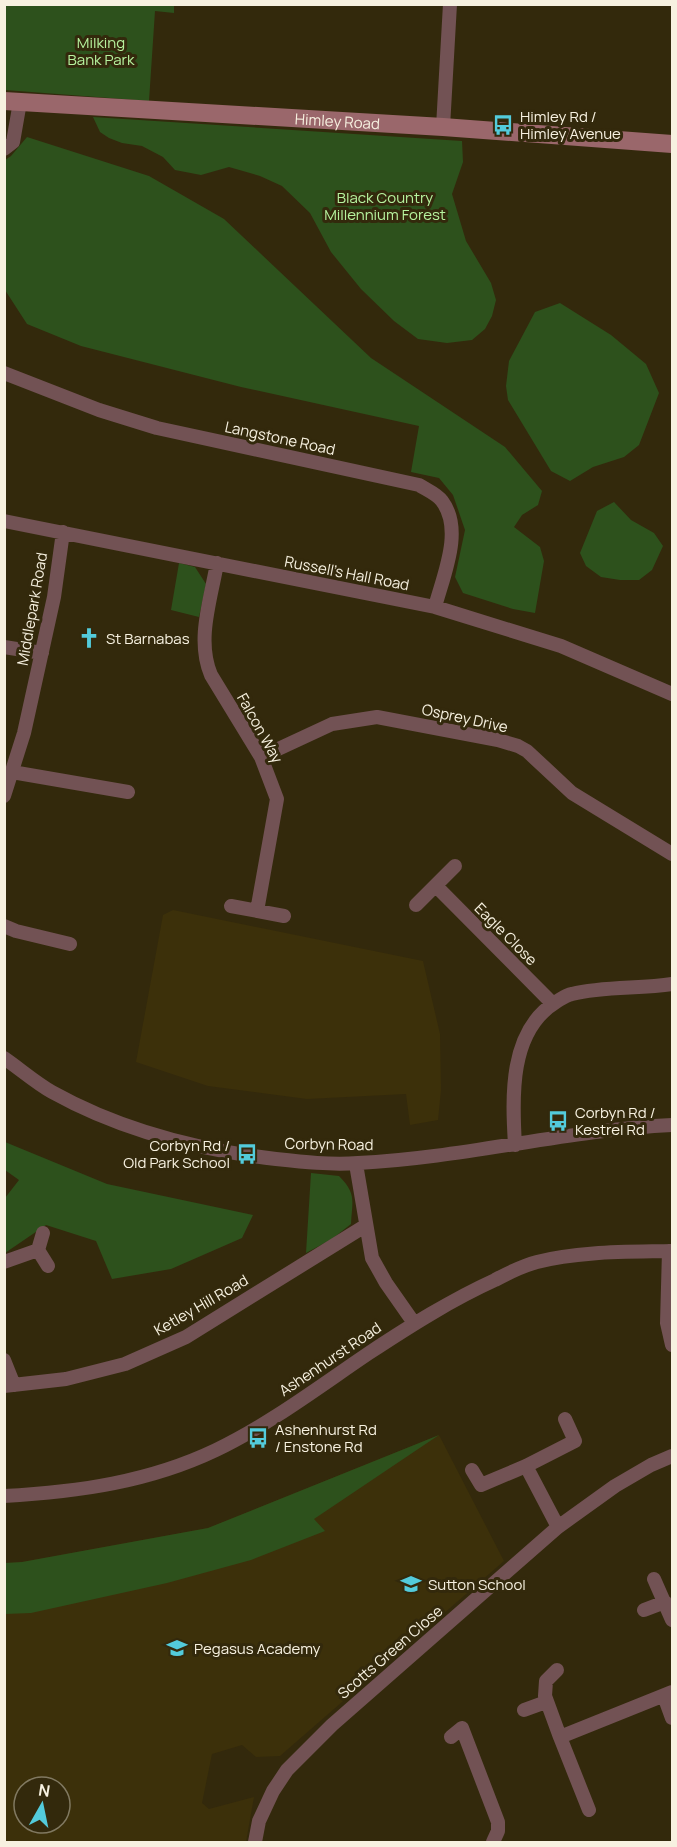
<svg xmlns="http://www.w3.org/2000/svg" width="677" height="1847" viewBox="0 0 677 1847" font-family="Manrope,sans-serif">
<rect width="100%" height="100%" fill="#33290c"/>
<path fill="#3c300a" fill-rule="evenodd" d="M 173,910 L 423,961 L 440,1034 L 441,1090 L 438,1120 L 410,1125 L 406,1094 L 307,1099 L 208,1086 L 136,1062 L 163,915 Z
M 439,1435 L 504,1561 L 280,1756 L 256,1757 L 242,1745 L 212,1754 L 202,1803 L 209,1809 L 254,1797 L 246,1842 L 5,1842 L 5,1563 L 22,1562 L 208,1528 ZM 24,1787 L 60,1787 L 60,1823 L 24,1823 Z"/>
<path fill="#2d511c" d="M 4,5 L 174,5 L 174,13 L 155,11 L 149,101 L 5,90 Z
M 93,117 L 462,141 L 463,162 L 452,194 L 466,241 L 491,283 L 496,300 L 492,316 L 485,329 L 472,340 L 447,343 L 418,339 L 394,321 L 361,289 L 331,252 L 310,213 L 282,186 L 260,176 L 229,167 L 201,175 L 175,170 L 163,157 L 142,146 L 122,143 L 109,138 L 100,132 Z
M 27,137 L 149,176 L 224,219 L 371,358 L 505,447 L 542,491 L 538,505 L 522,515 L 514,527 L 540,547 L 544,561 L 535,613 L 513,609 L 463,593 L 455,577 L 465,530 L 453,495 L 439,478 L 411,472 L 419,426 L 241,387 L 81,346 L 27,324 L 5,290 L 5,160 L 11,156 Z
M 560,303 L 611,335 L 646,364 L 659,393 L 639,445 L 624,457 L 593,467 L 570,481 L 551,471 L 508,400 L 506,386 L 509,361 L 535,312 Z
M 614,502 L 631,520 L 654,533 L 663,546 L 652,570 L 639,580 L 620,580 L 601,577 L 586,566 L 580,553 L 597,511 Z
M 179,563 L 195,567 L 206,584 L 199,617 L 171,610 Z
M 5,1142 L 107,1184 L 253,1215 L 242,1238 L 171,1269 L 112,1279 L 96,1241 L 46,1225 L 5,1253 L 5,1198 L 19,1180 L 5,1170 Z
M 311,1173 L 339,1176 C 357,1194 352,1201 351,1224 L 332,1239 L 306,1253 Z
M 439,1435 L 314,1519 L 325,1531 L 251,1560 L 167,1583 L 31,1613 L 5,1614 L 5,1563 L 22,1562 L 208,1528 Z"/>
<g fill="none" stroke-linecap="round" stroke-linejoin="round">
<path stroke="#725254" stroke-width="14" d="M 443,127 L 450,4
M 4,149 L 13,142 L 20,102
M 4,373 L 99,410 L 157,428 L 419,485 C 427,490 437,494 442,501 C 464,530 443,576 435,607
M 4,521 L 435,607 L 561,646 L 672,694
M 217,563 C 211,599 196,640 211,675 L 261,757 L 277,799 L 257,911
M 4,647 L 42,653
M 261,757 L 332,724 L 377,717 L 498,740 L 518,746 L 527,751 L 572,793 L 672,854
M 12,772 L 128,792
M 4,796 L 24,733 L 54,597 L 63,532
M 436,886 L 553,1004
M 416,905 L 455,866
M 231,906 L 284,916
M 4,926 L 16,931 L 70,944
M 4,1058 C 20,1069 36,1083 52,1092 C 122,1131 198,1150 276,1159 C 303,1162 331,1165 358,1163 C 463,1158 567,1130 672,1125
M 515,1145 C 512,1097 509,1031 556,1002 C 561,999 566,995 572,994 C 603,986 640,989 672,984
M 356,1164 L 372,1258 L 386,1283 L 414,1323
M 43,1233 L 38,1250 L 48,1266
M 669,1251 L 667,1323 L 672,1345
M 4,1262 L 38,1250
M 4,1360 L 14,1385
M 4,1386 L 66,1379 L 125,1364 L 186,1337 L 365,1226
M 526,1466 L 558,1527
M 472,1470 L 481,1485 L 526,1466 L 575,1441 L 565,1419
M 4,1496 C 78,1492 149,1482 216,1450 C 270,1424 320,1386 369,1353 C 410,1326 451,1300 495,1280 C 508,1273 522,1266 537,1262 C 578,1251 629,1252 672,1251
M 654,1579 L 672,1620
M 644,1610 L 665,1602
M 557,1670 L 546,1681 L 545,1696 L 560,1737
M 664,1696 L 672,1718
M 524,1710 L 546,1702
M 451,1737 L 462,1728 L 498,1822 L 498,1831 L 493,1842
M 589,1810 L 560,1737 L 672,1692
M 255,1842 L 259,1821 L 273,1791 L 287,1770 L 332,1725 L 558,1527 L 615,1486 L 651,1465 L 672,1456"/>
<path stroke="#9a676b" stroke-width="18" id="s1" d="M 4,101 L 443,127 L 672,144"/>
</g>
<defs>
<g id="bus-bare" transform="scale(1.62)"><path d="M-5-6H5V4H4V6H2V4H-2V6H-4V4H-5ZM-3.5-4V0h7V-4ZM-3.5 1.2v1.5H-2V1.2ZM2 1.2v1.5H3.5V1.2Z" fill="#53cbdb" stroke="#33290c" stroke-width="2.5" paint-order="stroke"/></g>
<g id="church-bare" transform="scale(1.62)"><path d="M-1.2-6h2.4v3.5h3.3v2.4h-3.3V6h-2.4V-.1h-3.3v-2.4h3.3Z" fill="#53cbdb" stroke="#33290c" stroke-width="2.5" paint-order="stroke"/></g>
<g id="school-bare" transform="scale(1.62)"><path d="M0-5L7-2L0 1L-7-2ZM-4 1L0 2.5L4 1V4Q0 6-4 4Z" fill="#53cbdb" stroke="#33290c" stroke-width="2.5" paint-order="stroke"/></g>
</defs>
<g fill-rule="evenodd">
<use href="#bus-bare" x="503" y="125"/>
<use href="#church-bare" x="89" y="638"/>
<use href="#bus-bare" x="558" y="1121"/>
<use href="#bus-bare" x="247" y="1154"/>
<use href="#bus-bare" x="258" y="1438"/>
<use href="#school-bare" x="411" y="1584"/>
<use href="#school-bare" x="177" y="1648"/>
</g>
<g text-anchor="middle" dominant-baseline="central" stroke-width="6" stroke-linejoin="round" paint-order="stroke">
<g font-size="15" fill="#b6f29e" stroke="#33290c">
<text x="101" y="42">Milking<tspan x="101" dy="17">Bank Park</tspan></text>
<text x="385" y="197">Black Country<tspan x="385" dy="17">Millennium Forest</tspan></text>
</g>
<g font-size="15" fill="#f7f1e0" stroke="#33290c" text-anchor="start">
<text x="520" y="116">Himley Rd /<tspan x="520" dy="17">Himley Avenue</tspan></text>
<text x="106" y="638">St Barnabas</text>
<text x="575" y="1112">Corbyn Rd /<tspan x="575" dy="17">Kestrel Rd</tspan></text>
<text x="230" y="1145" text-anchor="end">Corbyn Rd /<tspan x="230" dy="17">Old Park School</tspan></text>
<text x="275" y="1429">Ashenhurst Rd<tspan x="275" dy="17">/ Enstone Rd</tspan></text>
<text x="428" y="1584">Sutton School</text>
<text x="194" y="1648">Pegasus Academy</text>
</g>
<g font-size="15" fill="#f7f1e0" stroke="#33290c">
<text stroke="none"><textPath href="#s1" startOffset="334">Himley Road</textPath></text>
<text transform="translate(280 438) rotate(12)">Langstone Road</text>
<text transform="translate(347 573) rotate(11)">Russell's Hall Road</text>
<text transform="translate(32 609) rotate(-80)">Middlepark Road</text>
<text transform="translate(465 718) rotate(12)">Osprey Drive</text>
<text transform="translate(260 728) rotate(61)">Falcon Way</text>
<text transform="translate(506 934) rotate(45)">Eagle Close</text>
<text transform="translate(329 1144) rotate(1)">Corbyn Road</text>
<text transform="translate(201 1305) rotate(-30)">Ketley Hill Road</text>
<text transform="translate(330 1359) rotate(-34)">Ashenhurst Road</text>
<text transform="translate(390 1652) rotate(-41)">Scotts Green Close</text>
</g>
</g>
<rect width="677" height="1847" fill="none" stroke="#f7f1e0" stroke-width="12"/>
<g transform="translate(42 1805) rotate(9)"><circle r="28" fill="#33290c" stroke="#817961" stroke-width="1.5"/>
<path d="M0-4.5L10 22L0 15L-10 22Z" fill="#53cbdb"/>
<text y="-9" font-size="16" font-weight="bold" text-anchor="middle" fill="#f7f1e0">N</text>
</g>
</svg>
